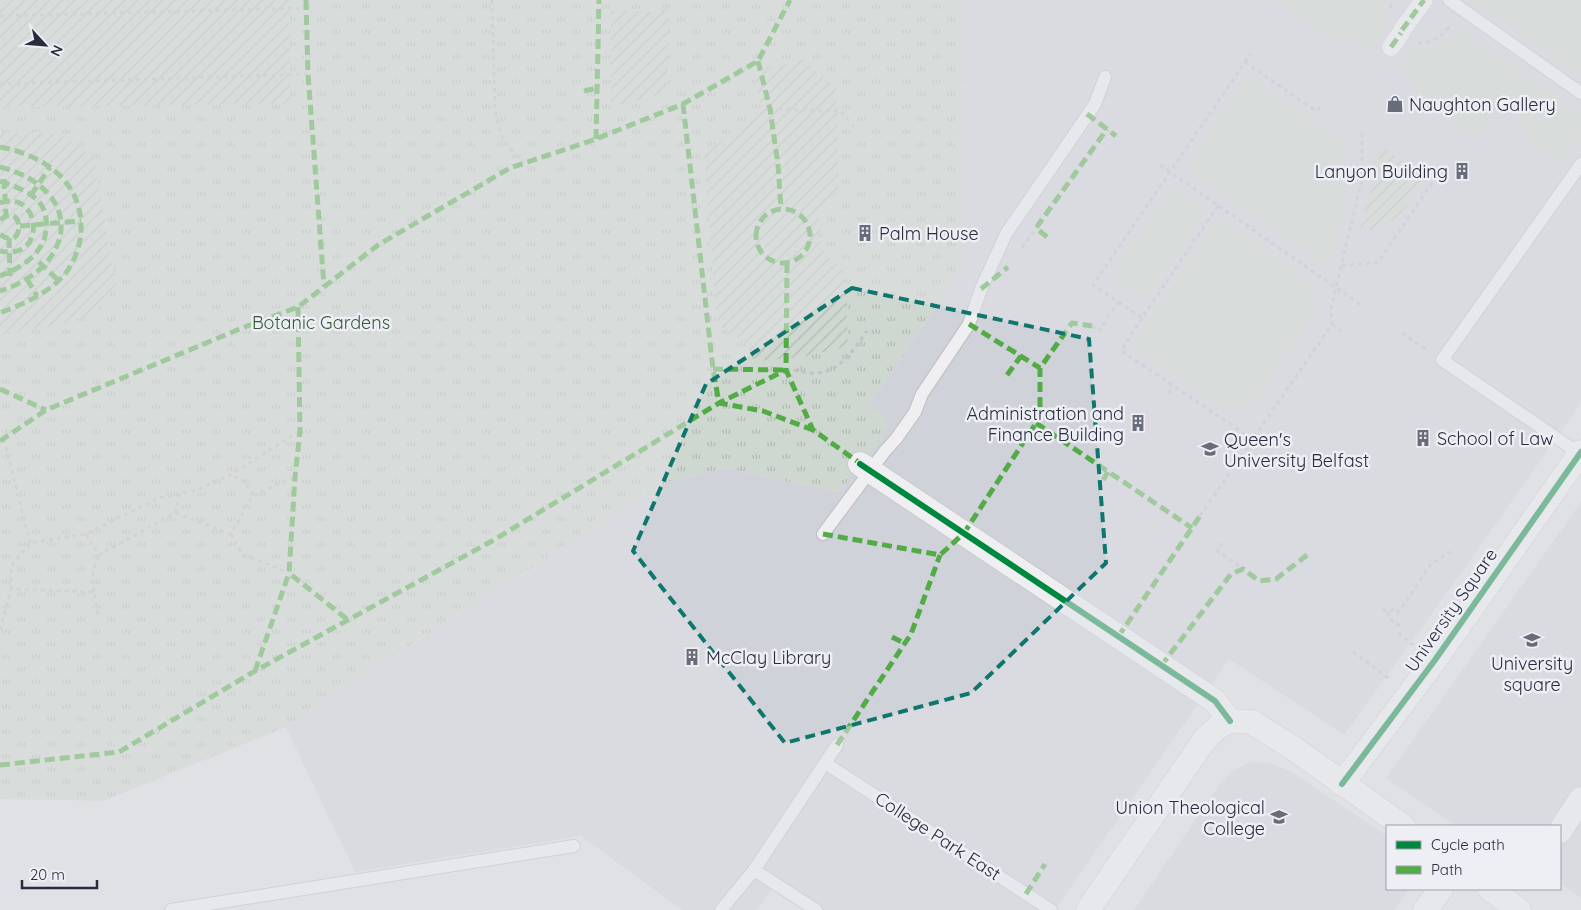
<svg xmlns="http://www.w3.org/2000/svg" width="1581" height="910" viewBox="0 0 1581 910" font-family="Quicksand,sans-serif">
<defs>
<pattern id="park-tufts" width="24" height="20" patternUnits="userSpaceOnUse" patternTransform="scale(1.25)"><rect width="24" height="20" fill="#cfd8d0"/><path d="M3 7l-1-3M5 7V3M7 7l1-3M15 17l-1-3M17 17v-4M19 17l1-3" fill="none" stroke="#b2bab4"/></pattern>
<pattern id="garden-furrows" width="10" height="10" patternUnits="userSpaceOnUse" patternTransform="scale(1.25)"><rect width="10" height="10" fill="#cfd8d0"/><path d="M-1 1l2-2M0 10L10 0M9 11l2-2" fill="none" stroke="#b2bab4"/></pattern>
</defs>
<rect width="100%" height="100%" fill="#e0e1e5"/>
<path fill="#d0d2d9" d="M 963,0 L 1581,0 L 1581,403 L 1462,572 L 1344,735 L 1229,659 L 1055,910 L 809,910 L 773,887 L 757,910 L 682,910 L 581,836 L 355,872 L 286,727 L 386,661 L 667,482 L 726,468 L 839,492 L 860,464 L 868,406 L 963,268 Z
M 1581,502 L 1581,898 L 1560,883 L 1560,826 L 1456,826 L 1386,778 Z
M 1251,762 L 1270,763 L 1290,771 L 1387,836 L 1387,889 L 1409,889 L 1394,910 L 1134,910 L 1220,784 L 1234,770 Z"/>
<path fill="#cfd8d0" d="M 1284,0 L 1386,0 C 1382,11 1380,18 1387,28 L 1371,51 L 1345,34 L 1338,44 L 1281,4 Z
M 1581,0 L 1581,77 L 1473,0 Z
M 1456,26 L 1581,115 L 1581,134 L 1560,164 L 1526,143 L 1533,133 L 1497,108 L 1475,139 L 1412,95 L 1420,84 L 1396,68 L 1410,47 C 1431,50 1443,42 1456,26 Z
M 1247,75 L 1345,143 L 1348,186 L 1329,269 L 1183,167 Z
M 1173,184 L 1209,209 L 1147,301 L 1110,276 Z
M 1218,215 L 1311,280 L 1316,311 L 1252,404 L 1228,411 L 1130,346 Z"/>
<path fill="url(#park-tufts)" d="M 0,0 L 963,0 L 963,268 L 869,405 L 887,419 L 884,434 L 839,492 L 726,468 L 667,482 L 386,661 L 286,727 L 103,801 L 0,799 Z"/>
<path fill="url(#garden-furrows)" d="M 0,0 L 289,0 L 290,104 L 0,107 Z
M 670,5 L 667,94 L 611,106 L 611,11 L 659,12 Z
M 803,59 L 836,88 L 839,189 L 818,212 C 820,245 816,249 845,270 L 848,346 L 803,357 L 758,361 L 741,340 L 717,324 L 704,153 L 748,123 L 761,106 L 754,75 Z
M 40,132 L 62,136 L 94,157 L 116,286 L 93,314 L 60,325 L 0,334 L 0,133 Z
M 1382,147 L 1426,177 C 1407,206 1397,228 1360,231 Z"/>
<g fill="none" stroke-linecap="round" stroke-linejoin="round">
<g stroke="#bdbec2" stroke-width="14">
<path id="service" d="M 1449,0 L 1581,93
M 1580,454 L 1442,360 L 1581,164
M 823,534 L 885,451 L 896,439 L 915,412 L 922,394 L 969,324 L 981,289 L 1006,234 L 1095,104 L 1105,77
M 825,763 L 1051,910
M 754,870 L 816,910
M 171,910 L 574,846
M 721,910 L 754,870 L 837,745"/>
</g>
<g stroke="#bdbec2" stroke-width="19">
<path id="pedestrian" d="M 1402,30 L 1424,0
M 1391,47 L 1401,33"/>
</g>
<g stroke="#bdbec2" stroke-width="25">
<path id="minor" d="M 860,464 L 1215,701 L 1230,721
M 1342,784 L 1435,660 L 1581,452
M 1560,831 L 1581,799
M 1490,889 L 1519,910
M 1088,910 L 1205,739 L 1219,726 L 1230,721 L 1252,722 L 1293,748 L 1403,826
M 1425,910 L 1441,889"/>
</g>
<path stroke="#c1c2c8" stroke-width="3" stroke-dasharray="4 4" stroke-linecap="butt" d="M 492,0 L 495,110 C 500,137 505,145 524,163
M 1390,8 L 1392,0
M 0,16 L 306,8
M 1418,43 C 1433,43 1442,36 1452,24
M 1245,62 L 1251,54
M 0,84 L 308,74
M 770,109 L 841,111 L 856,130
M 1160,165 L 1361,305
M 1218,206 L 1142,318 L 1093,285 L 1245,62 L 1316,111 L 1323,105
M 810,236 L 826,235
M 1022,248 L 1036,228
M 1342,266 L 1378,262 L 1433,182
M 1142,318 L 1121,351 L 1171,384
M 1332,324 L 1342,332
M 1092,326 L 1099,331 L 1118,302
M 1402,333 L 1426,349
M 786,370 C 796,369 806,374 817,373 C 841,371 854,349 867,331
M 1169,394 L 1171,384 L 1260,444
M 4,439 L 30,543
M 253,495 L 295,477
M 175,513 L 180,494
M 1200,516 L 1332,324 L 1331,308 L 1362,180 L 1362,133
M 86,534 L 99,555 L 175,513 L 231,534 L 253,495 L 244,481 L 230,475
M 231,534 L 242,554 L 289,573
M 1222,543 L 1217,551 L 1243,569
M 11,589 L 11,566 L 30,543 L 86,534 L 159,498 L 197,490 L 230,475 L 300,431
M 94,592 C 91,578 93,567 99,555
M 1383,609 L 1388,612 L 1395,609 L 1399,612 L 1431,564 L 1454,550
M 1388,612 L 1389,619 L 1401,627
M 0,630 L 11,589 L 94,592 L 98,615
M 1398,633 L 1415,646
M 1353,652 L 1391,680"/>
<use href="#service" stroke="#efeff1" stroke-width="12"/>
<use href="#pedestrian" stroke="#efeff1" stroke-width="18"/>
<use href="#minor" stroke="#efeff1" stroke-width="24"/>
<path stroke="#53ab46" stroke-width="5" stroke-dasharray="10 5" stroke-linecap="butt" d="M 306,0 L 308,74 L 324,286
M 1402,30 L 1424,0
M 1391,47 L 1401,33
M 758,61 L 770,109 L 778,165 L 781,209
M 584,91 L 597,88
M 683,104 L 713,369 L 719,403 L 763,411 L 813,430
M 1087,114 L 1116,136
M 596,139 L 599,0
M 0,147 C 43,155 82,181 81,228 C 81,244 75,261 65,274 C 49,293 23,304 0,313
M 0,167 C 85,189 78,266 0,291
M 4,179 L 6,216
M 0,181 C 12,185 25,190 35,198 C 41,203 45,210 46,218 C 50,249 26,266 0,276
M 31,195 L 50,167
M 0,203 C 41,188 48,262 0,251
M756 236a27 27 0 1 1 54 0a27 27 0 1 1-54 0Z
M 0,220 C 25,199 25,255 0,234
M 20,226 L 81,221
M 1047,237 L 1036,228 L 1107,129
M 9,238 L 10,276
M 39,262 L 59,281
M 787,263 L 786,370 L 813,430 L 864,466
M 27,279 L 37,296
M 981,289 L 1008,267
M 298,307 L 300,431 L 295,477 L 289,573 L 348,620
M 969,324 L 1040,368
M 713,369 L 783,370
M 1007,375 L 1021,356
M 0,389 L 46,410
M 1036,423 L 1192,528
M 0,441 L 46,410 L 242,328 L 298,307 L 378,245 L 510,168 L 596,139 L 683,104 L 758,61 L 790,0
M 1103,480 L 1108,472
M 823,534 L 940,555 L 964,533 L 1040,417 L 1040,368 L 1072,323 L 1092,326
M 892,637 L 904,643
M 1118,637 L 1200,516
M 1161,666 L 1231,574 L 1243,569 L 1259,581 L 1276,579 L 1311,552
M 255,671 L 289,573
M 837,745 L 911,634 L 940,555
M 0,765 L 119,752 L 255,671 L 492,541 L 719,403 L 786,370
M 1026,894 L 1045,864"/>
<g stroke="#edeff5" stroke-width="9">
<path id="cycleway" d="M 860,464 L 1215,701 L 1230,721
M 1342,784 L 1435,660 L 1581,452"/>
</g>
<use href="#cycleway" stroke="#00873e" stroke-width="6"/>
</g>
<path d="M0 0H1581V910H0ZM 852,288 L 1089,339 L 1106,563 L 971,693 L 785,743 L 633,551 L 706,384 Z" fill="#e0e1e5" fill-opacity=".55" fill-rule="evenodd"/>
<path fill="none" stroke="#0f766e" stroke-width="4" stroke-dasharray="10 6" stroke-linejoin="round" d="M 852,288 L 1089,339 L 1106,563 L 971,693 L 785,743 L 633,551 L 706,384 Z"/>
<defs>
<g id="shop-bare" transform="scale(1.35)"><path d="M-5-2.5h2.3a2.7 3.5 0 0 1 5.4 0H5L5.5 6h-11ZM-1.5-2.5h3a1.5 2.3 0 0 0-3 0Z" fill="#686b78" stroke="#edeff5" stroke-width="2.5" paint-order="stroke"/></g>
<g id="building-bare" transform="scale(1.35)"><path d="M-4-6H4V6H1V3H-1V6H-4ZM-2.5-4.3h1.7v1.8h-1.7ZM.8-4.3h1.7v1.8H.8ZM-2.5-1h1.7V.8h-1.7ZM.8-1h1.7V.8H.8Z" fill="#686b78" stroke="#edeff5" stroke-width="2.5" paint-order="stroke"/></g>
<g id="university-bare" transform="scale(1.35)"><path d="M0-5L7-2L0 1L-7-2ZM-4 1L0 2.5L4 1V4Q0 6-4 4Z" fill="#686b78" stroke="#edeff5" stroke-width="2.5" paint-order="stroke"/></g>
</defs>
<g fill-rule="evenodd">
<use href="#shop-bare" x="1395" y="104"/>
<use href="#building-bare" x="1462" y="171"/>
<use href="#building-bare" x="865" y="233"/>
<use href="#building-bare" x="1138" y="423"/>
<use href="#building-bare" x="1423" y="438"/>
<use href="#university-bare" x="1210" y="449"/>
<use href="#university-bare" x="1532" y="640"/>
<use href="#building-bare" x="692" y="657"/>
<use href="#university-bare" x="1279" y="817"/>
</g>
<g text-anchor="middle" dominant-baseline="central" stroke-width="5" stroke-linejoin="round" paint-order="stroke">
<g font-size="18" fill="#282c3d" stroke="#edeff5" text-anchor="start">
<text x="1409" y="104">Naughton Gallery</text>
<text x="1448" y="171" text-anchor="end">Lanyon Building</text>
<text x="879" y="233">Palm House</text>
<text x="1124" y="413" text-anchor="end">Administration and<tspan x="1124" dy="21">Finance Building</tspan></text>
<text x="1437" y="438">School of Law</text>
<text x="1224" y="439">Queen's<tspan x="1224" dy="21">University Belfast</tspan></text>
<text x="706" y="657">McClay Library</text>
<text x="1532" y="663" text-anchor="middle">University<tspan x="1532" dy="21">square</tspan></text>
<text x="1265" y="807" text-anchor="end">Union Theological<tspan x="1265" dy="21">College</tspan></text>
</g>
<g font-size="18" fill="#375836" stroke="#edeff5">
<text x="321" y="322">Botanic Gardens</text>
</g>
<g font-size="18" fill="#282c3d" stroke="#edeff5">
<text transform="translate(1451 610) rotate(-55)">University Square</text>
<text transform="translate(938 836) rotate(33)">College Park East</text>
</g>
</g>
<rect x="1386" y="825" width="175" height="65" fill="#edeff5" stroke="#9ea1ab"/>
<rect x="1396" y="841" width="25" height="8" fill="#00873e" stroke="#9ea1ab"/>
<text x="1431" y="850" font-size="15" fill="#282c3d">Cycle path</text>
<rect x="1396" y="866" width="25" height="8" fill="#53ab46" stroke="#9ea1ab"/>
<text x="1431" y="875" font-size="15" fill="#282c3d">Path</text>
<g transform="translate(45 45) rotate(116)" stroke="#edeff5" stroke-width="4" paint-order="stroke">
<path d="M0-4L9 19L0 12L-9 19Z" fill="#282c3d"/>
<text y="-8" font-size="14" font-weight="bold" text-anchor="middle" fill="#282c3d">N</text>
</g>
<path d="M22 880v8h75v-8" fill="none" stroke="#282c3d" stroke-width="2.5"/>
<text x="30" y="880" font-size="15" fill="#282c3d" stroke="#edeff5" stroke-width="4" paint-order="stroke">20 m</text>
</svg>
